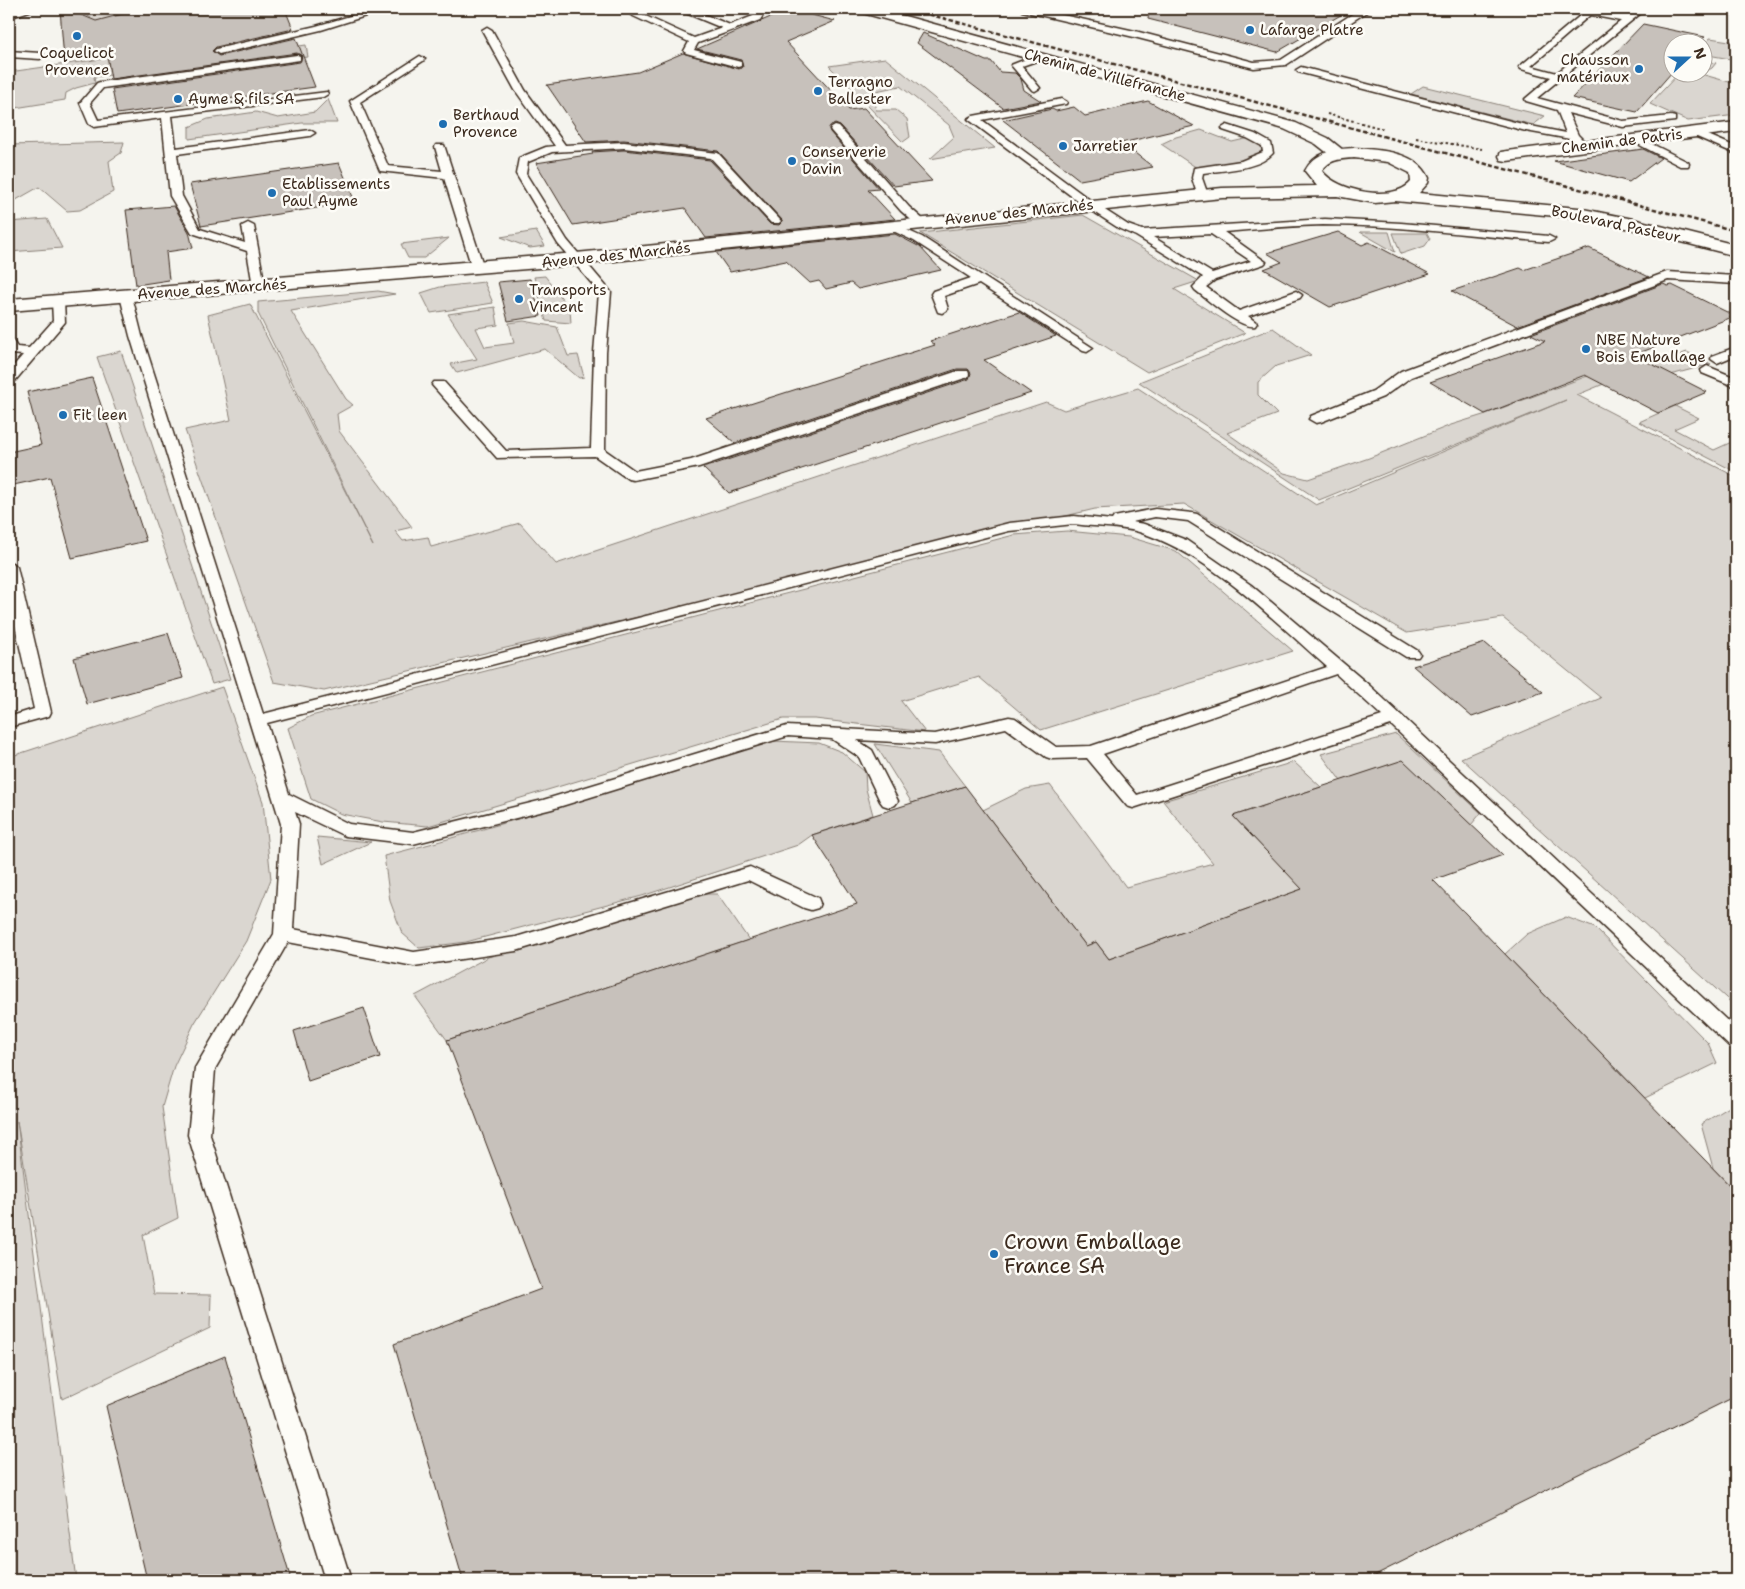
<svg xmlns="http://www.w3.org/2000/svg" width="1745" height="1589" viewBox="0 0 1745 1589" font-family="'Shantell Sans',sans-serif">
<rect width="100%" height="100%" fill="#f5f4ee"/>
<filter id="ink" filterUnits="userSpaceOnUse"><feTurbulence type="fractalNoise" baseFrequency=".02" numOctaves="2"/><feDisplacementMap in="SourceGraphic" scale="10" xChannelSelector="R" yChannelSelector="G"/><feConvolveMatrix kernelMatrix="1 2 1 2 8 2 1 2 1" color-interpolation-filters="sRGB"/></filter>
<g filter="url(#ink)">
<path fill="#dad6d0" stroke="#8a8077" d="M 109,9 L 205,58 L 183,63 L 306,45 L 308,57 L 207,68 L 207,64 L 94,77 L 95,83 L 76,88 L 66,93 L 65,100 L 15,108 L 9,113 L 9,72 L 123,56 L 92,23 L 86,20 L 91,18 L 86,15 Z
M 1710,38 L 1736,42 L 1736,60 L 1708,55 L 1703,60 L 1716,63 L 1712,68 L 1701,74 L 1736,84 L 1736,115 L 1688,121 L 1650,104 L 1679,73 L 1702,72 L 1703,47 Z
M 885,58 L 995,148 L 930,159 L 954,137 L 949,125 L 900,86 L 871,92 L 876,110 L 896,110 L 907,119 L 910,137 L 903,142 L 829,66 Z
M 1423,86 L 1545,116 L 1533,125 L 1411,94 Z
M 328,99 L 337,123 L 302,123 L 189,139 L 189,127 L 208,119 L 256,112 L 278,118 L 315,112 Z
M 1201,130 L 1232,142 L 1249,138 L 1262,147 L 1261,153 L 1254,158 L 1197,168 L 1161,144 L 1176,137 Z
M 124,142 L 121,153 L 109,161 L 113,192 L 80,210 L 67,211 L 39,187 L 9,204 L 9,145 Z
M 1083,215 L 1199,281 L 1174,289 L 1245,333 L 1147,372 L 920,233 Z
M 47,219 L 62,248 L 9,252 L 9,222 Z
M 536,231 L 545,246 L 530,248 L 501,237 Z
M 1360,232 L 1389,232 L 1395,252 Z
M 1393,233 L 1427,233 L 1430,239 L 1425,246 L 1401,254 Z
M 449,238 L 424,258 L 408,258 L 401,244 Z
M 545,276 L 570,309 L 571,323 L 546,321 L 534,277 Z
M 484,282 L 493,303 L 431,313 L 421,293 L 440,287 Z
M 378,291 L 395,294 L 291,311 L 346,399 L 353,405 L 337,414 L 339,431 L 412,527 L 395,531 L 403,541 L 428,537 L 431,547 L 520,523 L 556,564 L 1046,402 L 1064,410 L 1138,388 L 1316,505 L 1566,400 L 1319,500 L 1139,382 L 1273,328 L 1311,355 L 1276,366 L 1258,382 L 1258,395 L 1277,414 L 1227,433 L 1284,473 L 1308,479 L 1369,458 L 1451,425 L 1483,415 L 1625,362 L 1640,369 L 1577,395 L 1736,477 L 1736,1007 L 1461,758 L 1601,698 L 1503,618 L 1407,633 L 1184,504 L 1095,509 L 324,691 L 274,682 L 185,430 L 231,420 L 208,315 L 250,304 L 373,546 L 258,313 L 258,302 Z
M 495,307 L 498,325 L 476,328 L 485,347 L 514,343 L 509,323 L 524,321 L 557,327 L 568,356 L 578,355 L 584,377 L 579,378 L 545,349 L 457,373 L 451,364 L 477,359 L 448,314 Z
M 121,351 L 230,679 L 212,684 L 97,357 Z
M 1687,352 L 1711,364 L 1667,376 L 1649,366 Z
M 1675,406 L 1699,418 L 1674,429 L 1714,450 L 1736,440 L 1736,472 L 1639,422 Z
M 1067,531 L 1129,537 L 1176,551 L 1293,651 L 1041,730 L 979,677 L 901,701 L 925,732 L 815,719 L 783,719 L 428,826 L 383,822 L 341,814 L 311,799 L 288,728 L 311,716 L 1014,535 Z
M 222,687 L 263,802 L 271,879 L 246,941 L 194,1024 L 174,1066 L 162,1107 L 178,1218 L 143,1235 L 154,1294 L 211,1295 L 210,1328 L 62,1399 L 17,1121 L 76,1580 L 9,1580 L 9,1099 L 14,1096 L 9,1063 L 9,757 Z
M 1396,734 L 1481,813 L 1471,825 L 1403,761 L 1341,781 L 1321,754 Z
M 773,741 L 819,743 L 842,752 L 865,772 L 866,789 L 873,815 L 812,835 L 798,845 L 642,896 L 466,942 L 419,948 L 402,933 L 390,901 L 384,856 C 515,823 643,779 773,741 Z
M 875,744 L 939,752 L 965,786 L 912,803 Z
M 1294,762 L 1321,787 L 1233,816 L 1267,852 L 1388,858 L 1109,959 L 1096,942 L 1086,946 L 983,810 L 1026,789 L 1050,785 L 1126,887 L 1213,863 L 1163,801 Z
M 317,837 L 371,842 L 323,864 Z
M 705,894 L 717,894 L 749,940 L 447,1040 L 415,996 L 488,957 Z
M 1566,917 L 1595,928 L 1708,1043 L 1717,1063 L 1645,1098 L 1505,954 L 1527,934 Z
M 1736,1103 L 1736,1192 L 1713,1168 L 1701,1124 Z"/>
<path fill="#c7c1bb" stroke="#3b2a1e" d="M 60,9 L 67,9 L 96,21 L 141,9 L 285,9 L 293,29 L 216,47 L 212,51 L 219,56 L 296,38 L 315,87 L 117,114 L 112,89 L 300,62 L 302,56 L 297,53 L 111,79 L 107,55 L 64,60 Z
M 789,9 L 835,21 L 786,42 L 849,110 L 864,108 L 932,181 L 894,186 L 840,126 L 835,124 L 829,127 L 830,132 L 879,189 L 868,190 L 895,219 L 706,238 L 685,208 L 573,225 L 536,163 L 593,154 L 592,152 L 624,150 L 710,160 L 770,224 L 779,225 L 782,222 L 782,220 L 718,151 L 624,140 L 586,142 L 547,85 L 638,72 L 683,53 L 739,69 L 743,67 L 741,60 L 697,49 Z
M 1149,9 L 1351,9 L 1277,52 L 1148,19 Z
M 1643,24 L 1705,37 L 1699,42 L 1672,42 L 1672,72 L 1637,112 L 1572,98 Z
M 923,33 L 986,61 L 991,61 L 1000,72 L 1015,73 L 1021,79 L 1024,90 L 1041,101 L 1003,108 L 917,43 Z
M 1148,101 L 1194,126 L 1122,143 L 1153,167 L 1080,180 L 1003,120 L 1052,109 L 1056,111 L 1074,107 L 1085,116 Z
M 1643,149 L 1661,158 L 1629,182 L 1554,161 Z
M 339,163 L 355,202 L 201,226 L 190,184 Z
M 174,206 L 189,232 L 193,248 L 166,252 L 169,280 L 136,285 L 126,210 Z
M 1338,232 L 1362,245 L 1369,242 L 1430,274 L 1330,307 L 1264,269 L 1282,262 L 1267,253 Z
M 895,234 L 920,247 L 941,270 L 858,289 L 851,283 L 826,289 L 819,281 L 810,283 L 786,261 L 730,272 L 716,252 Z
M 1589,248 L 1649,277 L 1517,326 L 1452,291 L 1520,268 L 1524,270 Z
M 530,279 L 541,316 L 508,321 L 498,282 Z
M 1663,284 L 1668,286 L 1672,285 L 1735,316 L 1634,355 L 1707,392 L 1658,413 L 1585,375 L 1485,414 L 1430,382 L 1545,341 L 1531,334 Z
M 1019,312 L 1056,336 L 984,360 L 1031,393 L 729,493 L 703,468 L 969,379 L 971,373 L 968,369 L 957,369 L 735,443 L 706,418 L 935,345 L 930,341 Z
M 92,378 L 146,541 L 72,558 L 50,477 L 9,486 L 9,452 L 41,445 L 27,392 Z
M 168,633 L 183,678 L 87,704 L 74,658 Z
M 1485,643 L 1543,692 L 1472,717 L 1413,666 Z
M 1403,760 L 1503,855 L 1433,880 L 1736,1192 L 1736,1396 L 1365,1580 L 463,1580 L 394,1344 L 541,1289 L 447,1040 L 857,904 L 812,835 L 965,786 L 1086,946 L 1096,942 L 1109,959 L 1302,889 L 1233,816 Z
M 364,1008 L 380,1057 L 308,1081 L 294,1031 Z
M 225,1356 L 291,1580 L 147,1580 L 106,1406 Z"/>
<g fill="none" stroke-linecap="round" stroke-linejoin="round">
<g stroke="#3b2a1e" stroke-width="3">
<path id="lane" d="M 21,9 L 35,9 L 9,18 L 9,12 Z
M 374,9 L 388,9 L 321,30 L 219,54 L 214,51 L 216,49 L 316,26 Z
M 680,9 L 691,9 L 730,25 L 753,16 L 758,9 L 767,9 L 760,20 L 698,43 L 694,50 L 741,62 L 741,66 L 738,67 L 686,53 L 684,51 L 689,42 L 631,15 L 636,12 L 639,13 L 694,38 L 722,28 L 681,11 Z
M 1020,9 L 1036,9 L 1135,31 L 1254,62 L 1281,60 L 1360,9 L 1371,9 L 1286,65 L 1254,68 L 1134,37 L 1022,11 Z
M 1588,9 L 1627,16 L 1636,9 L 1646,9 L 1537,98 L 1623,121 L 1671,116 L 1675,117 L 1675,121 L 1623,127 L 1568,113 L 1578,135 L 1586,143 L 1581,146 L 1570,139 L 1526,131 L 1298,72 L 1296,70 L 1301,67 L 1526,125 L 1566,133 L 1557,110 L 1526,101 L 1525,99 L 1551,77 L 1521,69 L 1519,67 ZM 1590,15 L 1621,21 L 1557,73 L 1531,66 Z
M 487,27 L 492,30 L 525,90 L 565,145 L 624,142 L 718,153 L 781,221 L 779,223 L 771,223 L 711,158 L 624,148 L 552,152 L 528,162 L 526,174 L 567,240 L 611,292 L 606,353 L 605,450 L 635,471 L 691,460 L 958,371 L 968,371 L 969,374 L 968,377 L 699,467 L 633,480 L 628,479 L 595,456 L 497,458 L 432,385 L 434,382 L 444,382 L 506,451 L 591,448 L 594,353 L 599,292 L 558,244 L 516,174 L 519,158 L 546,147 L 555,146 L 515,90 L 482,30 Z
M 9,51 L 40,53 L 45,56 L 40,59 L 9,57 Z
M 1039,54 L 1042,55 L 1042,59 L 1022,66 L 1040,88 L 1035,91 L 1032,90 L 1011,65 Z
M 297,55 L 300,56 L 300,60 L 103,88 L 90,103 L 98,120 L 327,92 L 328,94 L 323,97 L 172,116 L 176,148 L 310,130 L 315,133 L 310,136 L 177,154 L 182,196 L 200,229 L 245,243 L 242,226 L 248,223 L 254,226 L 265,286 L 259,290 L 253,286 L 247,251 L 192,233 L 170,196 L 162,118 L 94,127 L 89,124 L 80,103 L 97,83 L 100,82 Z
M 420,56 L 425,59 L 423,61 L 360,102 L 388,166 L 442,171 L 435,147 L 436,145 L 444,145 L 484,268 L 482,271 L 478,272 L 472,268 L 444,178 L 380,171 L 350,101 Z
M 1062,99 L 1067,102 L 1066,104 L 982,120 L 1094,203 L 1128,225 L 1142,230 L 1325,219 L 1401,223 L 1549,236 L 1555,239 L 1549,242 C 1474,236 1398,225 1323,225 C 1290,226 1257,229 1224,232 L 1266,262 L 1264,264 L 1215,280 L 1206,287 L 1239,311 L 1296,291 L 1302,295 L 1300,298 L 1248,316 L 1257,323 L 1255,326 C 1240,329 1207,299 1195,290 L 1193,287 L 1203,277 L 1136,236 L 1120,229 L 1086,207 L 968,119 L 973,116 ZM 1211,234 L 1251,261 L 1212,273 L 1153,237 Z
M 1227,125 L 1255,134 L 1271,143 L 1273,153 C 1258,170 1224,170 1203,173 L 1202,178 L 1208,195 L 1202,198 L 1198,197 L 1192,178 L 1194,168 L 1241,161 L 1263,152 L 1262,146 L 1247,138 L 1223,130 L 1222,128 Z
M 835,126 L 839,127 L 909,207 L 925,221 L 927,223 L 925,225 L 917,225 L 901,211 L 831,131 L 830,129 Z
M 1694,129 L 1736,147 L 1736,154 L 1690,134 L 1689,132 L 1690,130 Z
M 1636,136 L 1688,162 L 1689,164 L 1688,166 L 1680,166 L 1632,141 L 1631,139 L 1632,137 Z
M 891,223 L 922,237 L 1093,348 L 1087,352 L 1083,351 L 979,284 L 944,296 L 948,309 L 942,313 L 938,312 L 931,294 L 933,291 L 971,278 L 914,241 L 887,228 L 885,226 Z
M 1667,272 L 1736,276 L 1736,284 L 1668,280 L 1411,377 L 1383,397 L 1321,422 L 1316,423 L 1309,419 L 1311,416 L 1373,391 L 1401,371 Z
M 126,292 L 132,296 L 142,336 L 263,714 L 1009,523 L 1074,516 L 1112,520 L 1114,517 L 1155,509 L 1192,513 L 1197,514 L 1418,651 L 1420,654 L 1418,657 L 1406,657 L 1188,521 L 1155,517 L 1132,522 L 1144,524 L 1186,540 L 1251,585 L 1370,686 L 1736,1029 L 1736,1049 L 1729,1046 L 1391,725 L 1133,808 L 1127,806 L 1087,758 L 1052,759 L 1046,757 L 1006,728 L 935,744 L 857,740 L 872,750 L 898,801 L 895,805 L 889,807 L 883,805 L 880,801 L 859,757 L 832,739 L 788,736 L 552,809 L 413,844 L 345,836 L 295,812 L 299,824 L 293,929 L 414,952 L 516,937 L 750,867 L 818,898 L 820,903 L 818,908 L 811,910 L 804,908 L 748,880 L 516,951 L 414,966 L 288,942 L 215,1069 L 210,1135 L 351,1580 L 325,1580 L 188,1135 L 195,1068 L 274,934 L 281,824 L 130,336 L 120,296 ZM 1074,524 C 1094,527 1119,526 1139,532 C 1211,555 1271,618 1327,667 L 1091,746 L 1056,747 L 1015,718 L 1009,717 L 935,734 L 787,726 L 543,800 L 413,832 L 349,824 L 289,794 L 267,723 L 1009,531 ZM 1336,674 L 1382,716 L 1137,795 L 1103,754 Z
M 58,297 L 64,301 L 65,322 L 14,382 L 9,383 L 9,371 L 23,355 L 9,354 L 9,340 L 13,341 L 17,347 L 29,348 L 53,321 L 52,301 Z
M 1736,347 L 1736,355 L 1717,363 L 1711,359 L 1712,356 Z
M 1707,366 L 1736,378 L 1736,387 L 1702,373 L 1701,370 Z
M 9,562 L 14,564 L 17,567 L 51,712 L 49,716 L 9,727 L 9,717 L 34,709 L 9,599 Z"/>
</g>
<g stroke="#3b2a1e" stroke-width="3">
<path id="street" d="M 857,9 L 879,9 L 1296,123 L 1328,138 L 1348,154 L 1346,158 L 1334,158 L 1316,144 L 1284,129 L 859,12 Z
M 1736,122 L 1736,132 L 1507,161 L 1501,160 L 1499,156 L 1501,152 L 1507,151 Z"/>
</g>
<g stroke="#3b2a1e" stroke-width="3">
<path id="secondary" d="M 1354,148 C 1380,150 1417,151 1429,178 L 1428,183 L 1419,193 L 1578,208 L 1633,219 L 1736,245 L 1736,256 L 1631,229 L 1578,218 L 1395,201 L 1375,203 L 1337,196 L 1222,198 L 576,265 L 9,311 L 9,299 L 576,253 L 1222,188 L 1317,186 L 1305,171 C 1315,152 1334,149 1354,148 ZM 1354,158 L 1388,162 L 1410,173 L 1411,182 C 1393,203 1337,191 1322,171 C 1329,159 1341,159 1354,158 Z"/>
</g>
<path stroke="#3b2a1e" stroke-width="2" stroke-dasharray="2.5 2.5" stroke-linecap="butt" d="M 1327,114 L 1384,129
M 1416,138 L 1482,149"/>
<use href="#lane" fill="#fdfcf7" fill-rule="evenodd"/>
<use href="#street" fill="#fdfcf7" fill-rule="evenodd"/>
<use href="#secondary" fill="#fdfcf7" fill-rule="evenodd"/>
<path stroke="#3b2a1e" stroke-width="2.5" stroke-dasharray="4.5 2.5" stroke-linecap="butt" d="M 909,9 L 1736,231"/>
</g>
</g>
<g fill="#1f6fb2" stroke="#fdfcf7" stroke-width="2">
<circle cx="1250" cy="30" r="5"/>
<circle cx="77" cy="36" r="5"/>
<circle cx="1639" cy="69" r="5"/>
<circle cx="818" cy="91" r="5"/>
<circle cx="178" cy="99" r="5"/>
<circle cx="443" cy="124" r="5"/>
<circle cx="1063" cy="146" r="5"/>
<circle cx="792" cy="161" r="5"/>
<circle cx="272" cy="193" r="5"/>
<circle cx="519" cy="299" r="5"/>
<circle cx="1586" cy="349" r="5"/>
<circle cx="63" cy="415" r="5"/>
<circle cx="994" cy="1254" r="5"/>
</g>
<g text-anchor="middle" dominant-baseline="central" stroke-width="5" stroke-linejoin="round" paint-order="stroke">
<g font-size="15" fill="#3b2a1e" stroke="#fdfcf7" text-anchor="start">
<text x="1260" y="30">Lafarge Platre</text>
<text x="77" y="53" text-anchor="middle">Coquelicot<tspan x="77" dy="17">Provence</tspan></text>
<text x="1629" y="60" text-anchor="end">Chausson<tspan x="1629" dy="17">matériaux</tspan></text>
<text x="828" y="82">Terragno<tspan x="828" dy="17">Ballester</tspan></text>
<text x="188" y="99">Ayme &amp; fils SA</text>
<text x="453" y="115">Berthaud<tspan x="453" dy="17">Provence</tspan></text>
<text x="1073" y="146">Jarretier</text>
<text x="802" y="152">Conserverie<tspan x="802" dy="17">Davin</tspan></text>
<text x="282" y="184">Etablissements<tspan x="282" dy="17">Paul Ayme</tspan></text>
<text x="529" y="290">Transports<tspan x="529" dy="17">Vincent</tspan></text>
<text x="1596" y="340">NBE Nature<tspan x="1596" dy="17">Bois Emballage</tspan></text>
<text x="73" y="415">Fit leen</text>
</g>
<g font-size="15" fill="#3b2a1e" stroke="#fdfcf7">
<text transform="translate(1105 75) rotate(15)">Chemin de Villefranche</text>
<text transform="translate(1622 141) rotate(-7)">Chemin de Patris</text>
<text transform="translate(1019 212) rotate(-6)">Avenue des Marchés</text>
<text transform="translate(1616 224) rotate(12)">Boulevard Pasteur</text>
<text transform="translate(616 255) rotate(-6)">Avenue des Marchés</text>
<text transform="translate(212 289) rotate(-4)">Avenue des Marchés</text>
</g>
<g font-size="21" fill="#3b2a1e" stroke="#fdfcf7" text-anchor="start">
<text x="1004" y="1242">Crown Emballage<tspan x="1004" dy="24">France SA</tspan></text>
</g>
</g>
<rect width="1745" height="1589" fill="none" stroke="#fdfcf7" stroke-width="30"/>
<rect x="15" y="15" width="1715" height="1559" fill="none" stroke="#3b2a1e" stroke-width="2" filter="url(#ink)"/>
<g transform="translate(1688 58) rotate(69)"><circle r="24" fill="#fdfcf7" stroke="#afa8a0"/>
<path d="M0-4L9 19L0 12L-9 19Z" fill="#1f6fb2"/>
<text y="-8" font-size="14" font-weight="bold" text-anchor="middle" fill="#3b2a1e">N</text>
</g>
</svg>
